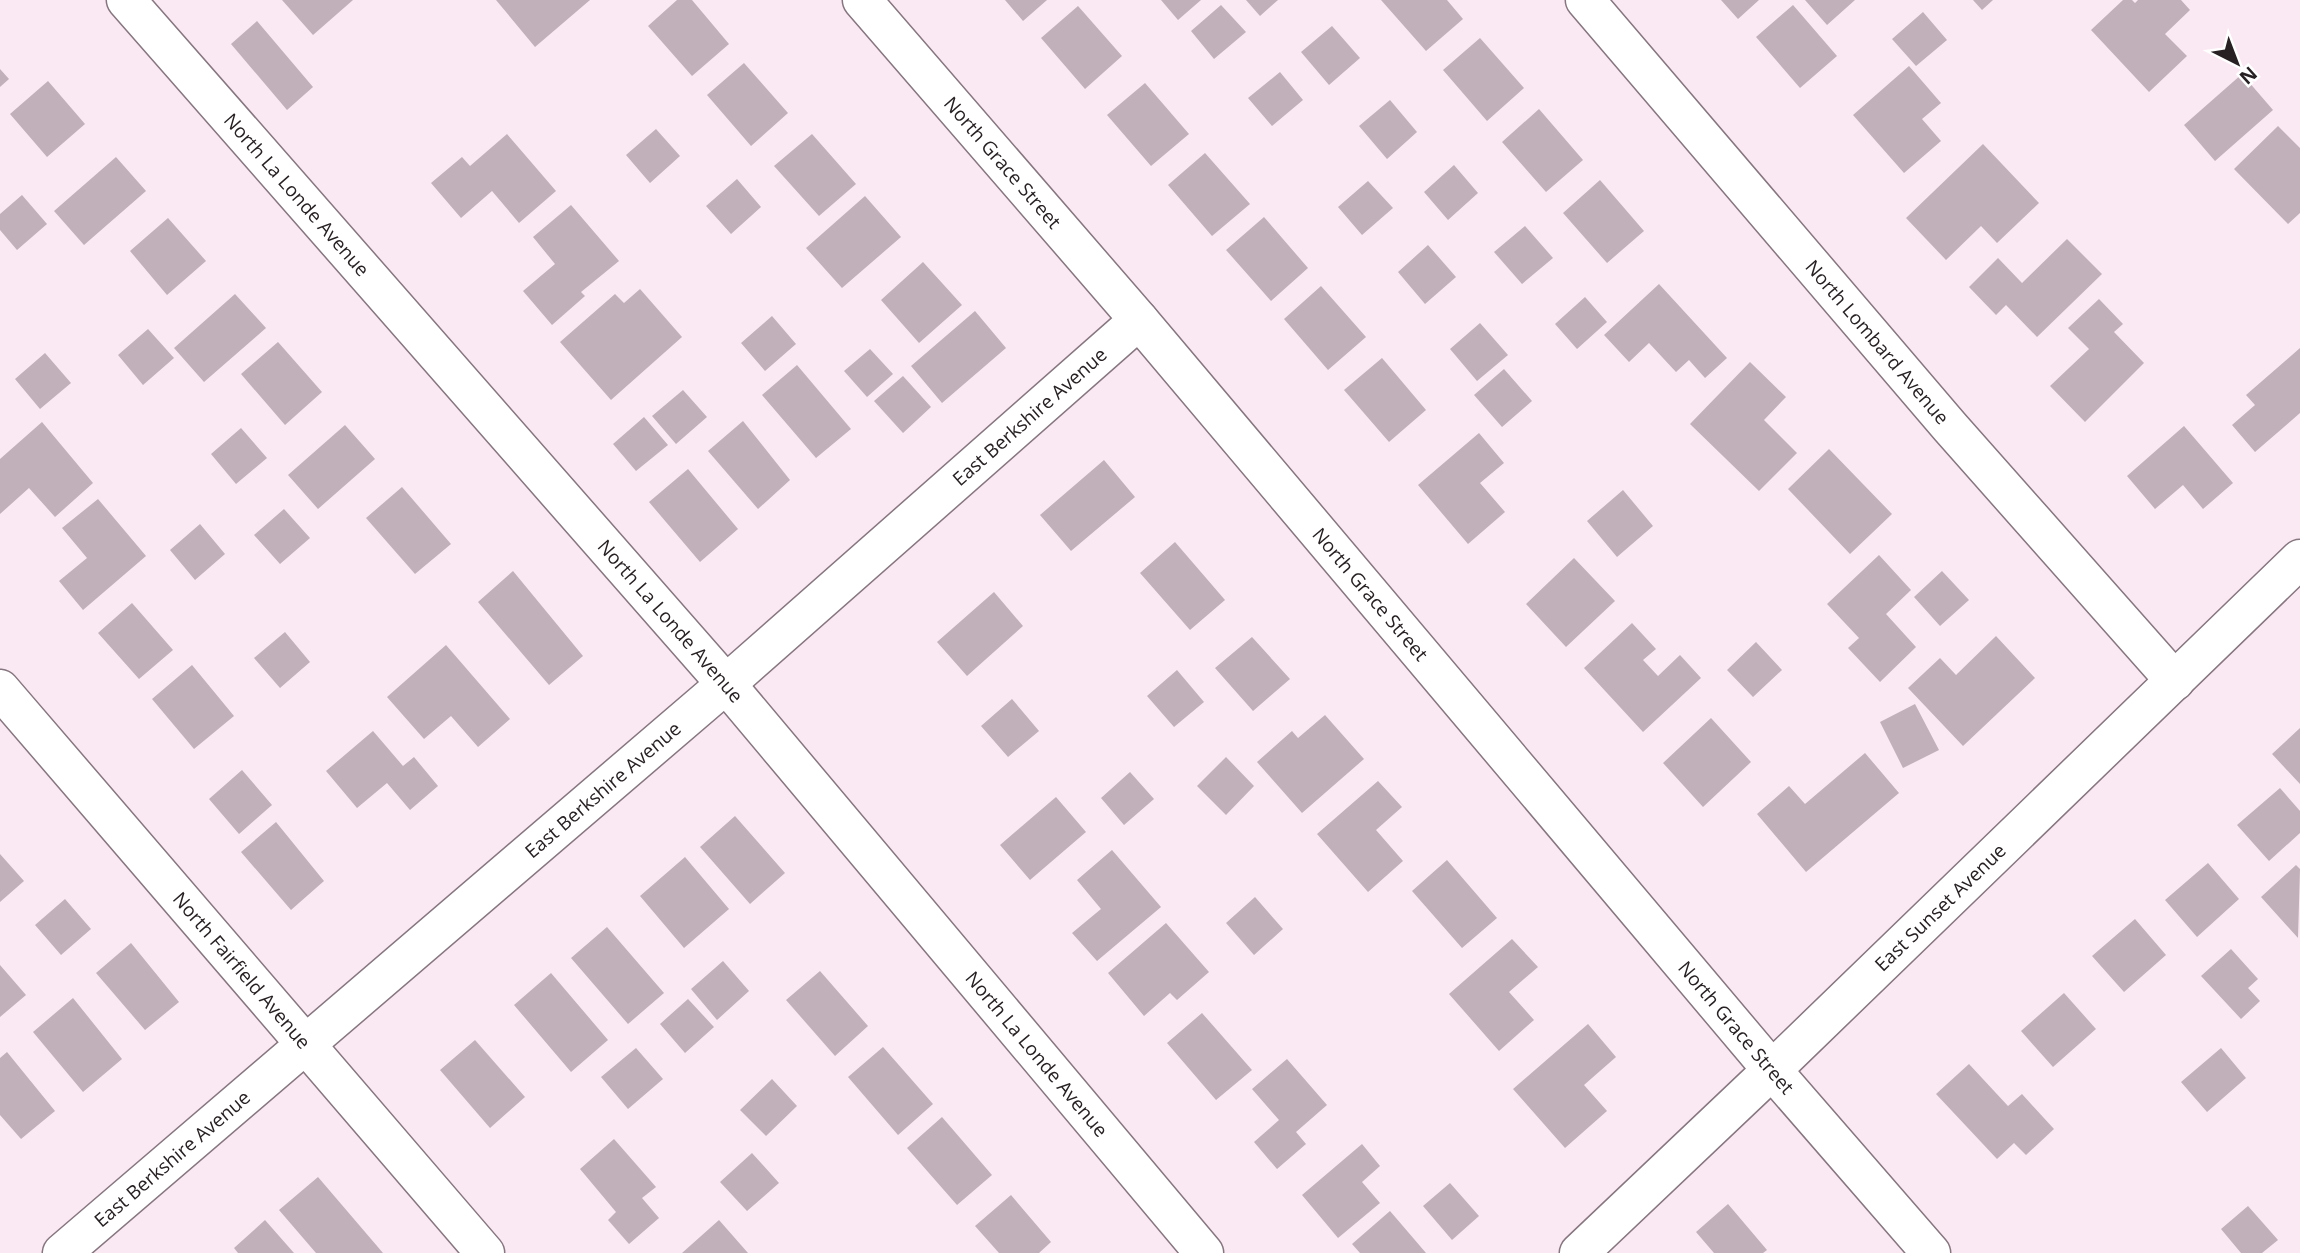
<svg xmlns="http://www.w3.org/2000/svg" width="2300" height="1253" viewBox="0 0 2300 1253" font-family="'Open Sans',sans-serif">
<rect width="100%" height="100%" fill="#fae8f2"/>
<path fill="#c1b0b9" d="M 282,0 L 353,0 L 313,35 Z
M 496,0 L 590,0 L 535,47 Z
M 677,0 L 692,0 L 729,44 L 692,76 L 648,26 Z
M 1005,0 L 1047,0 L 1023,21 Z
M 1161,0 L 1201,0 L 1178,20 Z
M 1246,0 L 1278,0 L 1260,16 Z
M 1381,0 L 1447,0 L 1463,19 L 1426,51 Z
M 1721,0 L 1759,0 L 1738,19 Z
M 1805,0 L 1855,0 L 1827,25 Z
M 1973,0 L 1993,0 L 1982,10 Z
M 2123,0 L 2132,0 L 2135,3 L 2138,0 L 2181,0 L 2190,10 L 2165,34 L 2187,56 L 2149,92 L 2091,30 Z
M 1221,5 L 1246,32 L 1214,59 L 1191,31 Z
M 1793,5 L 1837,56 L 1800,88 L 1756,37 Z
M 1078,6 L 1122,56 L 1085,89 L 1041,38 Z
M 1923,12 L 1947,40 L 1916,66 L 1892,39 Z
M 257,21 L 313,87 L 287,110 L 231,44 Z
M 1332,26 L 1360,58 L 1329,85 L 1301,52 Z
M 1480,38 L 1524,88 L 1487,121 L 1443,70 Z
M 744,63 L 788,113 L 751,146 L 707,95 Z
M 1909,66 L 1941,103 L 1922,119 L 1941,141 L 1904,173 L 1853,115 Z
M 0,69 L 9,79 L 0,87 Z
M 1280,72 L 1303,100 L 1272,126 L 1248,98 Z
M 2242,74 L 2273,110 L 2215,161 L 2184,125 Z
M 48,81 L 85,124 L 47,157 L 10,114 Z
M 1145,83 L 1189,134 L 1151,166 L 1107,115 Z
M 1390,100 L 1417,132 L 1387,159 L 1359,126 Z
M 1539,109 L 1583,160 L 1546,192 L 1502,142 Z
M 2278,126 L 2300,148 L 2300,213 L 2288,224 L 2234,169 Z
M 656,129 L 680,156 L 650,183 L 626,155 Z
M 507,134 L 556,191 L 519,223 L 492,191 L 461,218 L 431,183 L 462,157 L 470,166 Z
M 812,134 L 856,184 L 819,216 L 774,166 Z
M 1983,144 L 2039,203 L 1997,243 L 1981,226 L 1946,260 L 1906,218 Z
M 1205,153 L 1250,204 L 1212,236 L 1168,185 Z
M 116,157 L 146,191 L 84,245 L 54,211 Z
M 1454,165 L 1478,193 L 1448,220 L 1424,192 Z
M 737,179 L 761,207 L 731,234 L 706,206 Z
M 1600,180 L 1644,231 L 1607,263 L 1563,213 Z
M 1368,181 L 1393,208 L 1362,235 L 1338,207 Z
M 22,195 L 47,224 L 17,250 L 0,230 L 0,214 Z
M 865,196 L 901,237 L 842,288 L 806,248 Z
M 571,205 L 619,261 L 581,292 L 585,296 L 552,325 L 523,291 L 555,264 L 533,237 Z
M 1264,217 L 1308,268 L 1271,301 L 1226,250 Z
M 168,218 L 206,261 L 167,295 L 130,251 Z
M 1525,226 L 1553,258 L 1522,284 L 1494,252 Z
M 2067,239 L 2102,274 L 2037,337 L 2006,305 L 1996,315 L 1969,287 L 1998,258 L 2022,283 Z
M 1428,245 L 1456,277 L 1425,304 L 1398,272 Z
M 923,262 L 962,305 L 919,343 L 881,300 Z
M 1659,284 L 1727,358 L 1705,378 L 1689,360 L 1676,372 L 1649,343 L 1629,362 L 1604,335 Z
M 1321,286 L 1366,337 L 1328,370 L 1284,319 Z
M 640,289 L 682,337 L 611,400 L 560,342 L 615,294 L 624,303 Z
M 235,294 L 266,328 L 204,382 L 174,348 Z
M 1585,297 L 1607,322 L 1577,349 L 1555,324 Z
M 2099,299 L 2123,324 L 2114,332 L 2144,363 L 2085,422 L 2050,386 L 2089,349 L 2068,328 Z
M 975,311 L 1006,348 L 942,403 L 911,366 Z
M 772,316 L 796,344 L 765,371 L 741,343 Z
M 1480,323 L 1508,355 L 1477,381 L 1450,349 Z
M 148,329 L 174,358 L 143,385 L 118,355 Z
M 278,342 L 322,392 L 285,425 L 241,374 Z
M 2300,348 L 2300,413 L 2255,452 L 2232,425 L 2255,405 L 2246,395 Z
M 870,349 L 893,374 L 867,397 L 844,371 Z
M 45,353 L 71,383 L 40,409 L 15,379 Z
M 1382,358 L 1426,410 L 1389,442 L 1344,390 Z
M 1750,362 L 1786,397 L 1764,420 L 1797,453 L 1759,491 L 1690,424 Z
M 797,365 L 851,429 L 816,458 L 762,395 Z
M 1504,369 L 1532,401 L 1502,427 L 1474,395 Z
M 903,376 L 931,407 L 903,433 L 874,401 Z
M 683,390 L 707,417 L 676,444 L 652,416 Z
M 644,417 L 668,445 L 636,471 L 613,444 Z
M 743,421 L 790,480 L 758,509 L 708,451 Z
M 42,422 L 93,483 L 55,517 L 29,488 L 0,514 L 0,459 Z
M 345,425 L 375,459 L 318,509 L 288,475 Z
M 2184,426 L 2233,483 L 2203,509 L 2183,485 L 2155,509 L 2127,476 Z
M 241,428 L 267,458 L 236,484 L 211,454 Z
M 1479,433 L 1504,463 L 1480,483 L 1505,512 L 1468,544 L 1418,485 Z
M 1829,449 L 1892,514 L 1850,554 L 1788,489 Z
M 1104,460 L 1135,497 L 1071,551 L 1040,515 Z
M 688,469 L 738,529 L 700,562 L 649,502 Z
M 402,487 L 451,544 L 415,574 L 366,518 Z
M 1623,490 L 1653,526 L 1617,557 L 1587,521 Z
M 98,499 L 146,556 L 83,610 L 59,581 L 87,558 L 62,528 Z
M 284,509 L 310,538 L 280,564 L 254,535 Z
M 200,524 L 225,554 L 195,580 L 170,550 Z
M 1175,542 L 1225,600 L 1190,630 L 1140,573 Z
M 1879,555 L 1911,590 L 1886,614 L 1916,647 L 1880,682 L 1848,648 L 1859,638 L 1827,604 Z
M 1574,558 L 1615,601 L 1566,647 L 1526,604 Z
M 513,571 L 583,656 L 549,685 L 478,602 Z
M 1942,571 L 1969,600 L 1940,626 L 1914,597 Z
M 994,592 L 1023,626 L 967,676 L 937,642 Z
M 132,603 L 173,650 L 139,679 L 98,633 Z
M 1632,623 L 1656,649 L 1643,660 L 1658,676 L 1680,655 L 1701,678 L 1643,732 L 1584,668 Z
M 285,632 L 310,662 L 280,688 L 254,658 Z
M 1996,636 L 2035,678 L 1963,746 L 1908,688 L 1940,658 L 1956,675 Z
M 1252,637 L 1290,679 L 1253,711 L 1215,668 Z
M 1756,642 L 1782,670 L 1753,697 L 1727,670 Z
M 446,645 L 510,719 L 478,747 L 451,716 L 424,739 L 387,697 Z
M 192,665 L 234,716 L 194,749 L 152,699 Z
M 1177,670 L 1204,702 L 1174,727 L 1147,696 Z
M 1012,699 L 1039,731 L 1008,757 L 981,726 Z
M 1915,704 L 1939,750 L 1903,768 L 1880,722 Z
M 1325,715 L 1364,759 L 1302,813 L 1257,762 L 1292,731 L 1298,738 Z
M 1711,718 L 1751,762 L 1703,807 L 1663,763 Z
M 2300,728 L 2300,784 L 2272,754 Z
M 373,731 L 403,766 L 414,757 L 438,786 L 410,810 L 387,783 L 357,808 L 326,771 Z
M 1865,753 L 1899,793 L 1806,872 L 1757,814 L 1789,786 L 1805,804 Z
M 1226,757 L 1254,786 L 1226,815 L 1197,786 Z
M 242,770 L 272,805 L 239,834 L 209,799 Z
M 1130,772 L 1154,799 L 1124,825 L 1101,798 Z
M 1378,781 L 1402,807 L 1376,830 L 1403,861 L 1368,892 L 1317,834 Z
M 2280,788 L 2300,811 L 2300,833 L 2269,861 L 2237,825 Z
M 1056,797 L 1086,832 L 1030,880 L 1000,845 Z
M 735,816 L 785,873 L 750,904 L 700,847 Z
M 276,822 L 324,881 L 291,910 L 241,852 Z
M 1112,850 L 1161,907 L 1097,961 L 1072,933 L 1101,909 L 1077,880 Z
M 0,854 L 24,881 L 0,902 Z
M 685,857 L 729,909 L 684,948 L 640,896 Z
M 1447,860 L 1497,918 L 1462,948 L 1412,891 Z
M 2208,863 L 2239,899 L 2197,937 L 2165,900 Z
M 2296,865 L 2300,869 L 2298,938 L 2261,897 Z
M 1255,897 L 1283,929 L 1254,955 L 1226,923 Z
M 65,899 L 91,929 L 61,955 L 35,925 Z
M 2135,919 L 2166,955 L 2124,992 L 2092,956 Z
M 1166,923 L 1209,972 L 1177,1000 L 1170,993 L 1144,1016 L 1108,973 Z
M 607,927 L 664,993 L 628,1024 L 571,958 Z
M 1512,939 L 1538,967 L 1509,992 L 1534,1020 L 1499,1051 L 1449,994 Z
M 131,943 L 179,1002 L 145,1030 L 96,973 Z
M 2231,949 L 2258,979 L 2248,988 L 2260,1001 L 2241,1019 L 2201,976 Z
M 723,961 L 749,991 L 717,1020 L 691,989 Z
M 0,965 L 26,995 L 0,1017 Z
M 820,971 L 868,1026 L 835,1056 L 786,1000 Z
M 551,973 L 608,1040 L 571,1072 L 514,1005 Z
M 2064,993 L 2096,1029 L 2053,1067 L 2021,1031 Z
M 73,998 L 122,1059 L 83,1092 L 33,1032 Z
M 688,999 L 714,1027 L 685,1053 L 660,1024 Z
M 1202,1013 L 1252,1070 L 1216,1100 L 1167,1043 Z
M 1588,1024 L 1616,1057 L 1584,1085 L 1607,1111 L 1565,1148 L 1513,1089 Z
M 475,1040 L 525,1097 L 490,1128 L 440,1070 Z
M 883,1047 L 933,1104 L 898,1135 L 848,1077 Z
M 636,1048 L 663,1079 L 628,1109 L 601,1077 Z
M 2221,1048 L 2246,1078 L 2207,1112 L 2181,1082 Z
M 7,1052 L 55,1111 L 21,1139 L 0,1115 L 0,1058 Z
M 1287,1059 L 1327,1105 L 1296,1132 L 1306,1144 L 1277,1169 L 1254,1142 L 1279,1120 L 1252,1089 Z
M 1969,1064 L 2008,1106 L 2022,1094 L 2054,1129 L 2026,1155 L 2014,1143 L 1997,1159 L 1936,1094 Z
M 772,1079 L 797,1106 L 766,1136 L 740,1110 Z
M 942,1117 L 992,1175 L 957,1205 L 907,1148 Z
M 614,1139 L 656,1187 L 642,1198 L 659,1218 L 629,1244 L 608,1220 L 616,1212 L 580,1169 Z
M 1362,1144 L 1380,1166 L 1362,1182 L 1380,1203 L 1338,1238 L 1302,1195 Z
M 752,1153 L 779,1183 L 747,1211 L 720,1182 Z
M 318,1177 L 383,1253 L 316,1253 L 279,1210 Z
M 1450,1183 L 1479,1216 L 1452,1240 L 1423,1206 Z
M 1011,1195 L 1051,1242 L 1039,1253 L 999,1253 L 975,1226 Z
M 1728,1204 L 1767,1250 L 1763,1253 L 1714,1253 L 1696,1232 Z
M 2248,1206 L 2278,1240 L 2262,1253 L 2241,1253 L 2221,1229 Z
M 1390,1211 L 1426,1253 L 1360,1253 L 1352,1244 Z
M 265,1220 L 294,1253 L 238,1253 L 234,1248 Z
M 719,1220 L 748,1253 L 682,1253 Z"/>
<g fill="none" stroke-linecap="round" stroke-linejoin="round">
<g stroke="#86767f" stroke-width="41">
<g id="minor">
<path id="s1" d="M 126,0 L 726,684 L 1204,1253"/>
<path id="s2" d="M 862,0 L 1139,320 L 1772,1070 L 1931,1253"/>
<path id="s3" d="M 1585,0 L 1950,427 L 2175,681"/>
<path id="s4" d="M 0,689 L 485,1253"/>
<path id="s5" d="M 62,1253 L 726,684 L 1139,320"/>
<path id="s6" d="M 1579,1253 L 1772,1070 L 2300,559"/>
</g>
</g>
<use href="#minor" stroke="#fff" stroke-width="38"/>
</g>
<g text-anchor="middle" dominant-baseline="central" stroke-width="5" stroke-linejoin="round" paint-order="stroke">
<g font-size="19" fill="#272124" stroke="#fff">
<text stroke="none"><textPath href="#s2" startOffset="215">North Grace Street</textPath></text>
<text stroke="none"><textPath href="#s1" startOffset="259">North La Londe Avenue</textPath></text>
<text stroke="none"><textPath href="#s3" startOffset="450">North Lombard Avenue</textPath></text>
<text stroke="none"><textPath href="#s5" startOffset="1279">East Berkshire Avenue</textPath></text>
<text stroke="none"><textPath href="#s2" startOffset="782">North Grace Street</textPath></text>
<text stroke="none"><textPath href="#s1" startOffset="826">North La Londe Avenue</textPath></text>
<text stroke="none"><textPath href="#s5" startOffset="712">East Berkshire Avenue</textPath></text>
<text stroke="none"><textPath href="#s6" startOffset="500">East Sunset Avenue</textPath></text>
<text stroke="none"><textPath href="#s4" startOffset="371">North Fairfield Avenue</textPath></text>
<text stroke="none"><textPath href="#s2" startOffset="1349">North Grace Street</textPath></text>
<text stroke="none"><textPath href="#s1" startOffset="1393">North La Londe Avenue</textPath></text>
<text stroke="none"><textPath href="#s5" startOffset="145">East Berkshire Avenue</textPath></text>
</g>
</g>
<g transform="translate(2237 63) rotate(138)" stroke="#ffffff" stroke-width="5" paint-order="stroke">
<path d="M0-5L12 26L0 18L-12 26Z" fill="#272124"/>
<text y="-10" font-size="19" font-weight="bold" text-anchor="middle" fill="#272124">N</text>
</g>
</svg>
